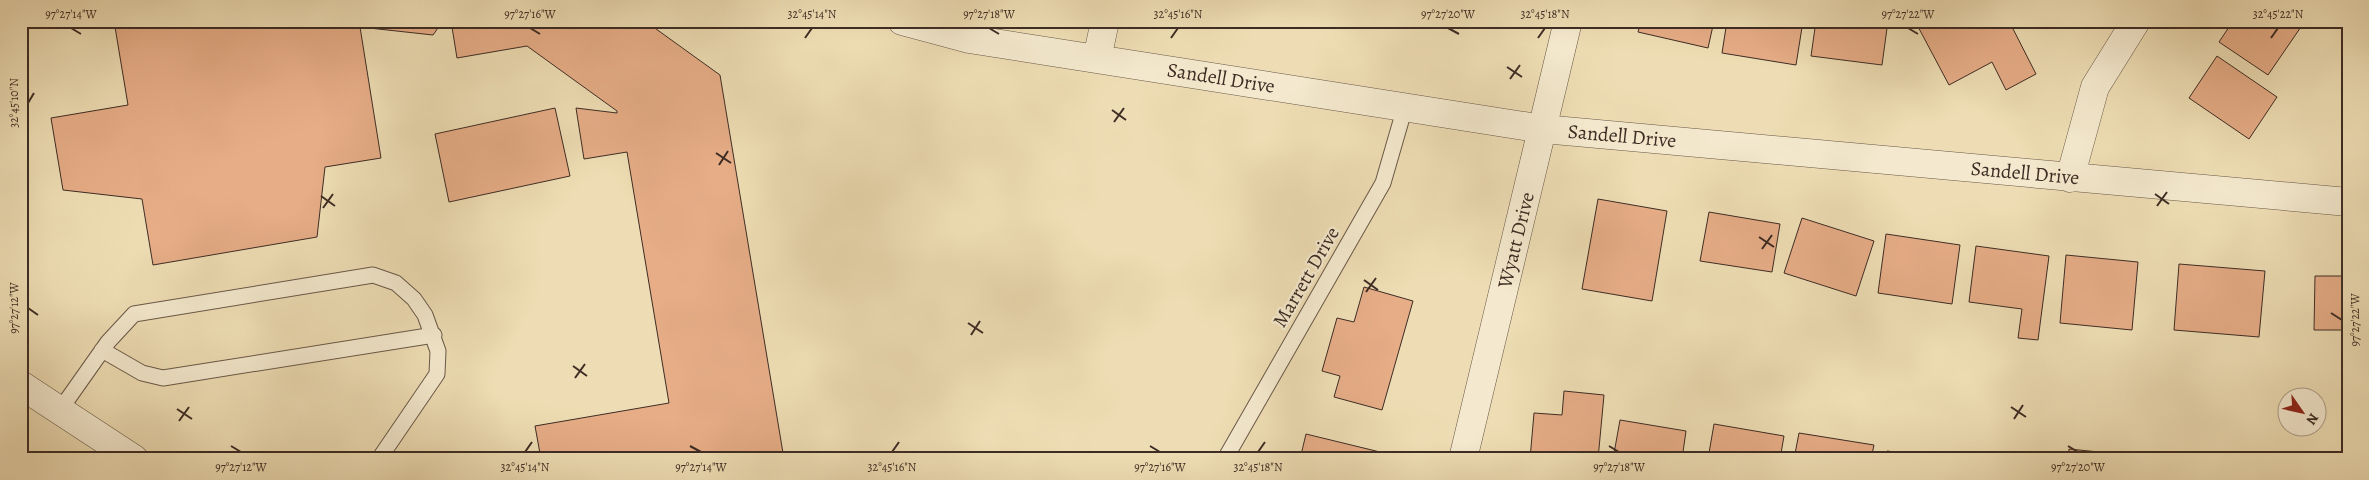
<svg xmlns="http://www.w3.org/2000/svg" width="2369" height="480" viewBox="0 0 2369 480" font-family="Alegreya,serif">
<rect width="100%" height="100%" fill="#eeddb4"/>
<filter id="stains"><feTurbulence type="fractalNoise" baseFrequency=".004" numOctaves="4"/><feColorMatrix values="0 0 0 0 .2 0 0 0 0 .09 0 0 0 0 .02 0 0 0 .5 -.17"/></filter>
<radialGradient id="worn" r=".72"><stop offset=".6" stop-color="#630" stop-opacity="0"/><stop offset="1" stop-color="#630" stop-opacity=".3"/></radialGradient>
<path fill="#e6ad87" stroke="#3d2c24" d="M 114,21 L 443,21 L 433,35 L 360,27 L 381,158 L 325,167 L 317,237 L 153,265 L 142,199 L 63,190 L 51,118 L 128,105 Z
M 451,21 L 645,21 L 720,75 L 784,459 L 541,459 L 535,426 L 669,403 L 627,152 L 584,159 L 576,108 L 617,113 L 617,111 L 527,46 L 457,58 Z
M 1450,21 L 1478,21 L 1476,28 Z
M 1641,21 L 1714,21 L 1708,48 L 1638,32 Z
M 1727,21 L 1803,21 L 1796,65 L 1722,53 Z
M 1816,21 L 1888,21 L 1882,65 L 1811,56 Z
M 1915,21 L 2009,21 L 2036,74 L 2006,90 L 1992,62 L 1949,85 Z
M 2233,21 L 2305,21 L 2268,75 L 2219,42 Z
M 2217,56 L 2277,97 L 2249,139 L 2189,98 Z
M 555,108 L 570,176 L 449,202 L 435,134 Z
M 1598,199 L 1667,211 L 1652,301 L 1582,289 Z
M 1709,212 L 1780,224 L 1772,272 L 1700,261 Z
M 1802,218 L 1874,241 L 1856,296 L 1784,273 Z
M 1886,234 L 1960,245 L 1952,304 L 1878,293 Z
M 1976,246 L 2049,256 L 2038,340 L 2018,338 L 2022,309 L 1969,302 Z
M 2066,255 L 2138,262 L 2132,330 L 2060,323 Z
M 2179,264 L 2265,271 L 2259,337 L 2174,330 Z
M 2315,276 L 2348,276 L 2348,330 L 2314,330 Z
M 1364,287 L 1413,301 L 1382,410 L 1334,397 L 1340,376 L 1322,371 L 1337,318 L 1354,322 Z
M 1564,391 L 1604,395 L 1598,459 L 1530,459 L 1534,413 L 1562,415 Z
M 1620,420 L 1686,431 L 1682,459 L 1613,459 Z
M 1714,424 L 1784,436 L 1780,459 L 1708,459 Z
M 1799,433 L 1874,445 L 1871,459 L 1794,459 Z
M 1306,434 L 1380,452 L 1378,459 L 1300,459 Z
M 2069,449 L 2139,456 L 2139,459 L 2068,459 Z
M 1887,451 L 1950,459 L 1886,459 Z"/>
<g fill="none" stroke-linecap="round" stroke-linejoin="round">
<g stroke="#695848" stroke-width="17">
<path id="service" d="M 102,350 L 142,373 L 163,378 L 434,335
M 60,410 L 108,342 L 134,314 L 373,275 L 396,283 L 414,299 L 425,315 L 438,351 L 437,374 L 379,459
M 1225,459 L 1383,183 L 1405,107"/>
</g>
<g stroke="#695848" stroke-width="29">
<path id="minor" d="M 902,21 L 969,39 L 1543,129 L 2348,202
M 1097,59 L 1105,21
M 2070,178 L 2095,87 L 2136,21
M 21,385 L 134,459
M 1463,459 L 1568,21"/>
</g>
<use href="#service" stroke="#f4e9ce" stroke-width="15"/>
<use href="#minor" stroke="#f4e9ce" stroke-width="28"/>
</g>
<path fill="none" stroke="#3d2c24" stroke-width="2" d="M 71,28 L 81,34M 530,28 L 540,34M 989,28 L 999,34M 1448,28 L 1459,34M 1908,28 L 1918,34M 805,38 L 812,28M 1171,38 L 1178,28M 1538,38 L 1545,28M 2271,38 L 2278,28M 1507,67 L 1522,77M 1510,79 L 1520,65M 28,103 L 34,93M 1112,110 L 1126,120M 1114,122 L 1124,108M 716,153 L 731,163M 719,165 L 728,151M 2155,194 L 2169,204M 321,196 L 335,206M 2157,206 L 2167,192M 323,208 L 333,194M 1759,237 L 1774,247M 1762,249 L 1772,235M 1364,280 L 1378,290M 1366,292 L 1376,278M 28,308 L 38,315M 2331,313 L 2342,320M 968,323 L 983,333M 971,335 L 980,321M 573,366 L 587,376M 575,378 L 585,364M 2011,407 L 2026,417M 177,409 L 192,419M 2014,419 L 2023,405M 179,421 L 189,407M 231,446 L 241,452M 690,446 L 701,452M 1150,446 L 1160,452M 1609,446 L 1619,452M 2068,446 L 2078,452M 525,452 L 532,442M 892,452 L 899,442M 1258,452 L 1265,442"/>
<g text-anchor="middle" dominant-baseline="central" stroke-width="4.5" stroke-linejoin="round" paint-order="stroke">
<g font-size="20" fill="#3d2c24" stroke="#f4e9ce">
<text transform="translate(1221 78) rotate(9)">Sandell Drive</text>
<text transform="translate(1622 136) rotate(5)">Sandell Drive</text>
<text transform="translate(2025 173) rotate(5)">Sandell Drive</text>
<text transform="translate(1516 240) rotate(-76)">Wyatt Drive</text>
<text transform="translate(1306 277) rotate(-60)">Marrett Drive</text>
</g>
</g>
<rect width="2369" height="480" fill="none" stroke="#eeddb4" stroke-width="55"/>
<g transform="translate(2302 412) rotate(124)"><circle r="24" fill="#f4e9ce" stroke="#ab9d8a"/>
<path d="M0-4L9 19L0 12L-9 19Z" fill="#8f2418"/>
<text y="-8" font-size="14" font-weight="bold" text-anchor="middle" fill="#3d2c24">N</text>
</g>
<rect x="28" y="28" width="2314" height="424" fill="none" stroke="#3d2c24" stroke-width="2"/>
<g font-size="12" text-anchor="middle" fill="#3d2c24">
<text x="71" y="18">97°27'14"W</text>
<text x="530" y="18">97°27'16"W</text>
<text x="812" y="18">32°45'14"N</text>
<text x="989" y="18">97°27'18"W</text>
<text x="1178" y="18">32°45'16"N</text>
<text x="1448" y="18">97°27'20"W</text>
<text x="1545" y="18">32°45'18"N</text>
<text x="1908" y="18">97°27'22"W</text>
<text x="2278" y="18">32°45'22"N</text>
<text transform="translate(14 103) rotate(-90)" y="4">32°45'10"N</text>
<text transform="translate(14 308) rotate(-90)" y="4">97°27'12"W</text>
<text transform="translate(2355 320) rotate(-90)" y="4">97°27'22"W</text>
<text x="241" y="471">97°27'12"W</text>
<text x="525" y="471">32°45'14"N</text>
<text x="701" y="471">97°27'14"W</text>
<text x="892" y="471">32°45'16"N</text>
<text x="1160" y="471">97°27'16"W</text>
<text x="1258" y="471">32°45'18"N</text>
<text x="1619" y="471">97°27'18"W</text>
<text x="2078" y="471">97°27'20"W</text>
</g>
<rect width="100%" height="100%" filter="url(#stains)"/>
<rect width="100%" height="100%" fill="url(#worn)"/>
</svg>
